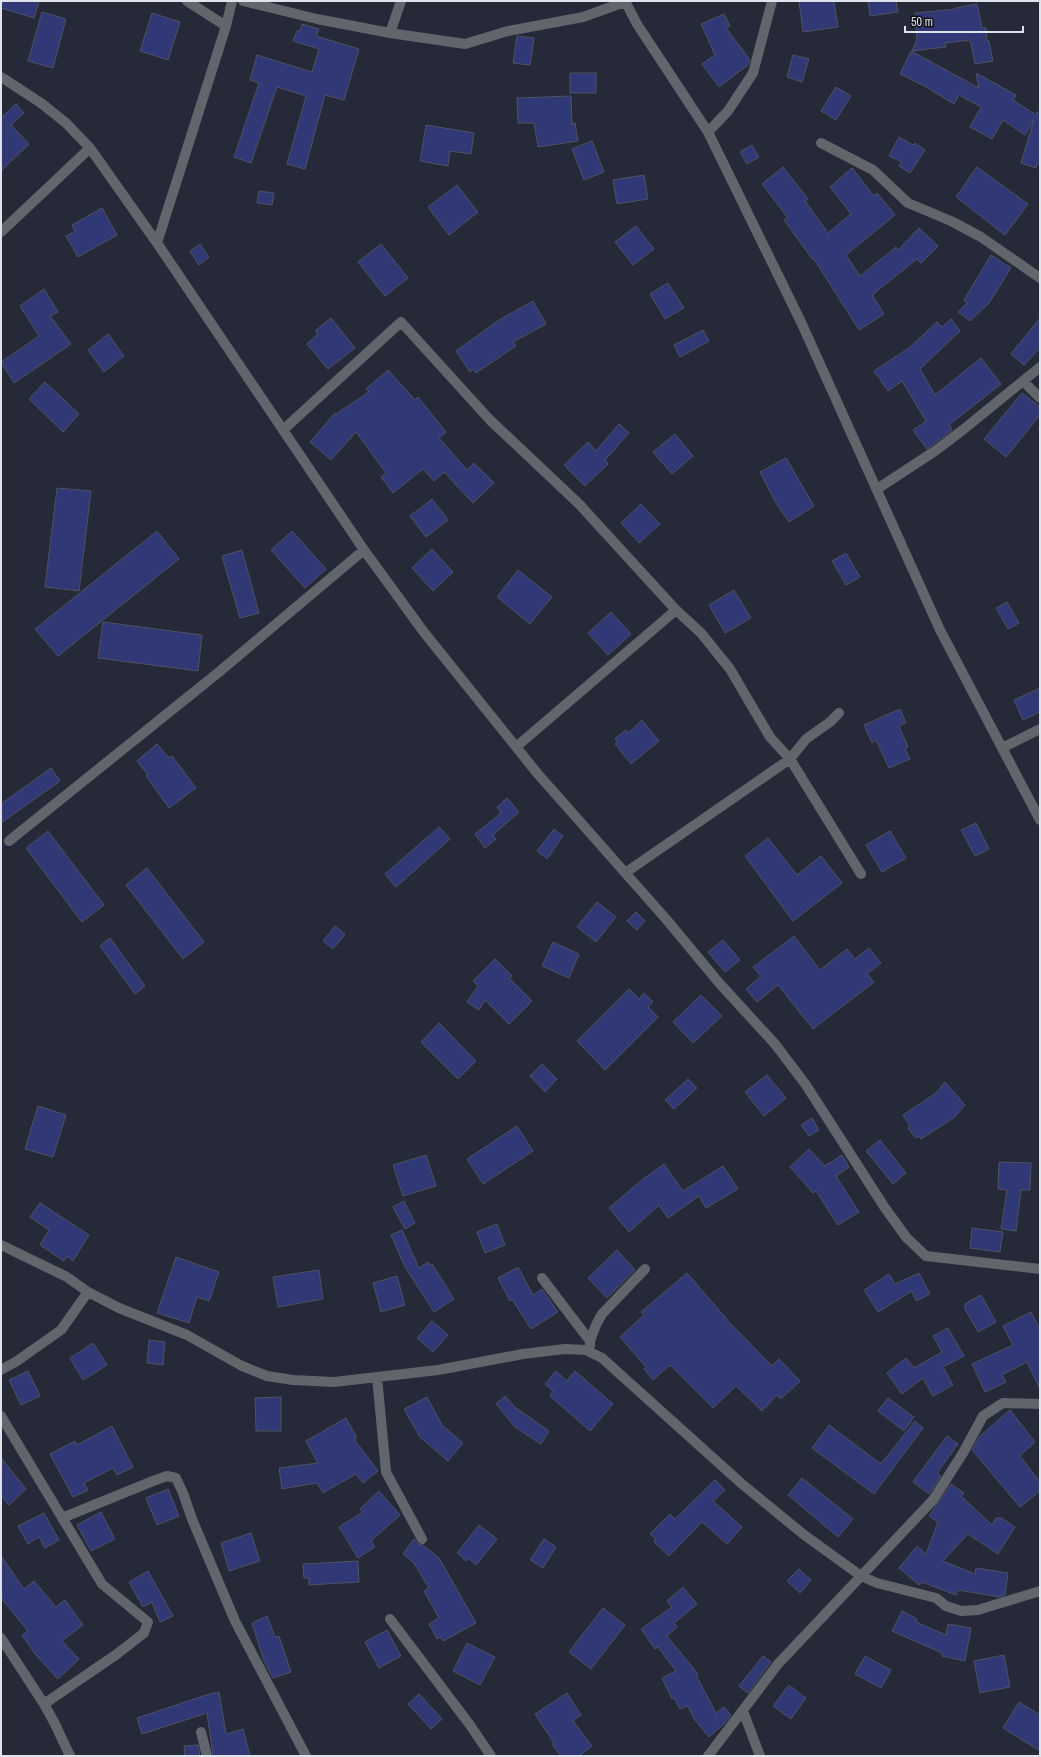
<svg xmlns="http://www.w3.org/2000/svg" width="1041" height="1757" viewBox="0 0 1041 1757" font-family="'Archivo Narrow',sans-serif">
<rect width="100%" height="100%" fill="#262937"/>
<path fill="#303876" stroke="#4e5261" d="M 1,1 L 39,1 L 34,18 L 1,8 Z
M 799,1 L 834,1 L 838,27 L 803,32 Z
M 868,1 L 896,1 L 898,12 L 870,16 Z
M 977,4 L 982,28 L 986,28 L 987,41 L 989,41 L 993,61 L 975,64 L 970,40 L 945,43 L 946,47 L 912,51 L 917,39 L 915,13 L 956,9 L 956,8 Z
M 42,12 L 66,19 L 53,68 L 28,61 Z
M 152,13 L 180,22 L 168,60 L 140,51 Z
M 724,14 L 730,26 L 726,28 L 750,60 L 748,65 L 719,87 L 702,64 L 715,55 L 701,24 Z
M 302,24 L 319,29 L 316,36 L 359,49 L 344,100 L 325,95 L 305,169 L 287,164 L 306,96 L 277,87 L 251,163 L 234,157 L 259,83 L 250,80 L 257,55 L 312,72 L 319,49 L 293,41 L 297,31 L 300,31 Z
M 517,36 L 534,38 L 530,65 L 513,63 Z
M 911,51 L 979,88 L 976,73 L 1016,95 L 1013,100 L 1036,115 L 1037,112 L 1040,112 L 1040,165 L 1037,164 L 1036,168 L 1021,163 L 1034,120 L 1025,135 L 1003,120 L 992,139 L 970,127 L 981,107 L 959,95 L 954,104 L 926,87 L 900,74 Z
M 793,55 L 809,59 L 802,82 L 787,77 Z
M 570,73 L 596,73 L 596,93 L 570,93 Z
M 836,87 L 851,96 L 836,120 L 821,111 Z
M 571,96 L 572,124 L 575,123 L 578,141 L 538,147 L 534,123 L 518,123 L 517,98 Z
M 16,104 L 24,113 L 11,125 L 29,144 L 1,171 L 1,114 L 3,116 Z
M 426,125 L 474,133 L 471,154 L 450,151 L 448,166 L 420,161 Z
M 899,137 L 913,145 L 915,143 L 925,150 L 910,173 L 899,166 L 902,162 L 889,156 Z
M 592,141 L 604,172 L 584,180 L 572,149 Z
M 752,145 L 759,157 L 747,164 L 740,152 Z
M 783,167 L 808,199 L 805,201 L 828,233 L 851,214 L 830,187 L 852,168 L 874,196 L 877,193 L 895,215 L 846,255 L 860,276 L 896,247 L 898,250 L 919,228 L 938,246 L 921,263 L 917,259 L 872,295 L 884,314 L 859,330 L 814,259 L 813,260 L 784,220 L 788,218 L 762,184 Z
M 977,167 L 1028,204 L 1005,235 L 956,197 Z
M 644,175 L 648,199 L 617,204 L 613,180 Z
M 457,185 L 478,212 L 449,235 L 428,207 Z
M 259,191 L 274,193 L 272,205 L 257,203 Z
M 102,208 L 117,235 L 78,257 L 66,236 L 75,231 L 72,225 Z
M 636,226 L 654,249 L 633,265 L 615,242 Z
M 200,244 L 209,257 L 199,265 L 190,251 Z
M 381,244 L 408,278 L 385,296 L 358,262 Z
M 991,255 L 1011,268 L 989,303 L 970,321 L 958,312 L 967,303 L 964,300 Z
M 668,283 L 684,308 L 665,319 L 650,294 Z
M 44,289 L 58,312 L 50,316 L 71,344 L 14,383 L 1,362 L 39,336 L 20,306 Z
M 533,301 L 546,324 L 513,342 L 516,346 L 476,373 L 473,369 L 470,372 L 456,351 L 499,320 Z
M 331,318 L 355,348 L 328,369 L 307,344 L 318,334 L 315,331 Z
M 1040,318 L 1040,348 L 1024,365 L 1011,354 Z
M 951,319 L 960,331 L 920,369 L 935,395 L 981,358 L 1001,384 L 949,425 L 952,430 L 927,449 L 913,430 L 926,421 L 902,381 L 888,391 L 874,371 L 909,348 L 937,322 L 942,327 Z
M 703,330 L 709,341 L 680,357 L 674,345 Z
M 108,334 L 124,356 L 104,372 L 88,350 Z
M 388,370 L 415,400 L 418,397 L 446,432 L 439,438 L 467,470 L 474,463 L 494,483 L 473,503 L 444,472 L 434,481 L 423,469 L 393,493 L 381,477 L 386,473 L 356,432 L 331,460 L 310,442 L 335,413 L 336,414 L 369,392 L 366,389 Z
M 45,382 L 79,414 L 63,432 L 29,399 Z
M 1022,393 L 1040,407 L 1040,415 L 1006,457 L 984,439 Z
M 619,424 L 629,433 L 605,460 L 608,464 L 585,486 L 564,465 L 588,442 L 596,451 Z
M 675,434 L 693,456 L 672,474 L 653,452 Z
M 786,458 L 814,506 L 789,522 L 776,503 L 760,472 Z
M 57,488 L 91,491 L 79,591 L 45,587 Z
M 432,499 L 448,520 L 426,537 L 410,516 Z
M 641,504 L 660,524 L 639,543 L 621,523 Z
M 157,531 L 179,559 L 58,656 L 35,629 Z
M 292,531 L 326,569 L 305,588 L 271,550 Z
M 432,549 L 453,572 L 433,591 L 412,568 Z
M 242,550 L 259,613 L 240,618 L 222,556 Z
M 846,553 L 860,577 L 846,585 L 832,561 Z
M 518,570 L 552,597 L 530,624 L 497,597 Z
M 734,590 L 751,618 L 725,633 L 709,605 Z
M 1007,602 L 1019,623 L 1008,629 L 996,608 Z
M 611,612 L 631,634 L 608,655 L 588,633 Z
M 103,622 L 202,635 L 198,671 L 98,658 Z
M 1040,688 L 1040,712 L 1023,720 L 1014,700 Z
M 900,709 L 906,723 L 899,726 L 908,747 L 905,749 L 910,759 L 889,768 L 876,740 L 872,743 L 864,725 Z
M 642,720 L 659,741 L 631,764 L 615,744 L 617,742 L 615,739 L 626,730 L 628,733 Z
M 157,744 L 169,758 L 172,756 L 196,788 L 169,808 L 146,776 L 148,775 L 137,761 Z
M 51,768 L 60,781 L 1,823 L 1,804 Z
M 507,798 L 519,812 L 493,835 L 496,839 L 485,848 L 475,834 L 501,813 L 497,807 Z
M 976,823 L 989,849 L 975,856 L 961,830 Z
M 439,827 L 450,839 L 396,887 L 385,874 Z
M 554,829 L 563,836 L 547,859 L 537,851 Z
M 48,831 L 104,905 L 82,922 L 26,848 Z
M 890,831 L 906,858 L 882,872 L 866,845 Z
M 768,838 L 797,875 L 821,856 L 842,883 L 793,921 L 745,856 Z
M 147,868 L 204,942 L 183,959 L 126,885 Z
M 597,902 L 616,917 L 596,942 L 577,927 Z
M 636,912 L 645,921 L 637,930 L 627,921 Z
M 335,926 L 345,934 L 333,949 L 323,941 Z
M 794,936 L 820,970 L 847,949 L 855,959 L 869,948 L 881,963 L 867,974 L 874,982 L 813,1029 L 778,985 L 757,1002 L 746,989 L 761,976 L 753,967 Z
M 110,938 L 145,986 L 135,994 L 100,946 Z
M 723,940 L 740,960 L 725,972 L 708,952 Z
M 553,942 L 579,954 L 569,978 L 542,966 Z
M 495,959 L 512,976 L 509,978 L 532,1001 L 509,1024 L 485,1000 L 479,1010 L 467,1002 L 478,986 L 473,981 Z
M 629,989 L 639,999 L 644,993 L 653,1002 L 648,1007 L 658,1017 L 605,1070 L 577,1041 Z
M 701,995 L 722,1016 L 693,1043 L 673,1022 Z
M 439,1023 L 476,1061 L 458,1079 L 421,1042 Z
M 542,1064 L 557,1079 L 545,1092 L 530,1076 Z
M 767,1075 L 786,1098 L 764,1116 L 745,1092 Z
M 688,1079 L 697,1088 L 674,1109 L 665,1100 Z
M 945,1082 L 965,1105 L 955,1117 L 921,1139 L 919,1136 L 916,1138 L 908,1128 L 910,1126 L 903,1115 L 936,1093 Z
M 38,1106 L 66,1115 L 53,1157 L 25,1149 Z
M 812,1118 L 819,1130 L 809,1136 L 801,1125 Z
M 517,1126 L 533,1151 L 483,1184 L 467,1159 Z
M 880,1140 L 906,1173 L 893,1184 L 866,1151 Z
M 809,1149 L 825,1166 L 842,1155 L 849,1167 L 836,1176 L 859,1212 L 838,1225 L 816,1191 L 813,1193 L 790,1167 Z
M 426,1155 L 436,1186 L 403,1196 L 393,1165 Z
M 999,1162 L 1031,1163 L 1030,1190 L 1021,1190 L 1016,1231 L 1001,1229 L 1007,1190 L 998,1189 Z
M 664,1164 L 683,1191 L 723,1166 L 738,1189 L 706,1208 L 699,1196 L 668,1218 L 659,1205 L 629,1232 L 609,1208 L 643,1179 Z
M 404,1201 L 415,1223 L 405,1229 L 393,1207 Z
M 40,1203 L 89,1235 L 73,1261 L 67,1256 L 64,1261 L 40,1245 L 49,1230 L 30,1217 Z
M 497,1224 L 505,1245 L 485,1253 L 477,1232 Z
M 972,1228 L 1003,1232 L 1000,1252 L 970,1248 Z
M 402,1230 L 419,1268 L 428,1262 L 430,1265 L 432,1264 L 454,1299 L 434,1312 L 405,1267 L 391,1235 Z
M 617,1250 L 635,1270 L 607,1298 L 588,1278 Z
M 176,1257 L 219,1272 L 209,1301 L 197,1297 L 189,1323 L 157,1313 Z
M 518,1267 L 533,1295 L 542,1289 L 558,1312 L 531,1329 L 512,1299 L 510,1301 L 498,1278 Z
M 319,1270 L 323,1299 L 278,1307 L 273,1277 Z
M 687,1273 L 730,1323 L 772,1366 L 779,1359 L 800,1381 L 781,1399 L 777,1395 L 762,1411 L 736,1386 L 713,1408 L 670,1365 L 653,1380 L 644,1369 L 646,1367 L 620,1337 L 644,1315 L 641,1312 Z
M 919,1273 L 930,1294 L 916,1301 L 912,1291 L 878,1312 L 864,1290 L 889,1274 L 895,1284 Z
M 397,1276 L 405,1305 L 381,1312 L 373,1283 Z
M 981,1295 L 996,1322 L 978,1332 L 965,1309 L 965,1304 Z
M 1031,1312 L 1040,1329 L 1040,1389 L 1027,1362 L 1002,1375 L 1006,1382 L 985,1392 L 972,1364 L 1013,1345 L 1003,1326 Z
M 432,1321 L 448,1335 L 433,1352 L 417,1338 Z
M 948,1328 L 964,1356 L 943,1367 L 953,1385 L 933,1396 L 923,1378 L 902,1394 L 887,1373 L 906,1358 L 914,1368 L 942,1352 L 933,1336 Z
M 149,1340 L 165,1342 L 163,1365 L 147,1363 Z
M 93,1343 L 107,1365 L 83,1380 L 70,1358 Z
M 28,1371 L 40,1396 L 21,1405 L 9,1380 Z
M 556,1371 L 567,1381 L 575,1371 L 613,1404 L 590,1431 L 550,1396 L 553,1391 L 545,1384 Z
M 505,1396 L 516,1408 L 549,1431 L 541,1444 L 515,1427 L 496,1404 Z
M 281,1397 L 281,1431 L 256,1431 L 255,1398 Z
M 427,1397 L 442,1425 L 463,1443 L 448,1461 L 420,1437 L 404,1409 Z
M 888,1398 L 914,1417 L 904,1431 L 878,1411 Z
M 1010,1410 L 1035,1442 L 1020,1456 L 1040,1482 L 1040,1491 L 1020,1507 L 972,1450 L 979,1437 Z
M 346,1418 L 357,1438 L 354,1439 L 378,1471 L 363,1483 L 356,1474 L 323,1493 L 317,1483 L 282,1489 L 279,1468 L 318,1463 L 306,1441 Z
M 915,1421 L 923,1428 L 874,1494 L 812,1448 L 829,1425 L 881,1464 Z
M 112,1426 L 133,1467 L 117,1475 L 113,1468 L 84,1483 L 88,1490 L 73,1497 L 50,1454 L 75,1441 L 77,1445 Z
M 947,1436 L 958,1444 L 937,1473 L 941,1476 L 929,1494 L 913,1482 Z
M 1,1458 L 26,1489 L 9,1505 L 1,1496 Z
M 802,1478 L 853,1519 L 838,1537 L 788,1495 Z
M 715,1480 L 725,1490 L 713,1501 L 742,1527 L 727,1544 L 702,1522 L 669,1556 L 654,1542 L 656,1539 L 650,1534 L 670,1514 L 675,1519 Z
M 951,1484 L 964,1493 L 961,1496 L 992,1525 L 996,1518 L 1001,1518 L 1015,1527 L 998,1554 L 968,1534 L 943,1561 L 975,1574 L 976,1568 L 1008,1573 L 1005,1595 L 1000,1597 L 958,1590 L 956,1595 L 922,1582 L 919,1585 L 899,1568 L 917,1546 L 926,1554 L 938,1522 L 929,1516 Z
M 168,1489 L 179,1516 L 157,1525 L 146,1498 Z
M 379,1491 L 400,1515 L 371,1541 L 375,1547 L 358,1558 L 339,1527 L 363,1512 L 360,1509 Z
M 101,1512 L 115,1539 L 91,1551 L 77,1525 Z
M 44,1513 L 59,1540 L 45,1548 L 39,1537 L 28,1544 L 18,1526 Z
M 479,1525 L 497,1539 L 476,1565 L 468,1558 L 466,1561 L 457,1553 Z
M 251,1533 L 260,1561 L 229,1571 L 221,1543 Z
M 414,1539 L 418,1544 L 423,1545 L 439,1558 L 476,1623 L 443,1641 L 441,1637 L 437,1639 L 429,1624 L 439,1618 L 424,1591 L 429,1588 L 414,1563 L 403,1554 Z
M 544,1539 L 556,1547 L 543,1568 L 530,1560 Z
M 1,1556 L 24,1589 L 34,1581 L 56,1607 L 65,1600 L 83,1625 L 62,1641 L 79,1659 L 58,1679 L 35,1654 L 22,1635 L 28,1631 L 1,1598 Z
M 358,1561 L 359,1582 L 309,1585 L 309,1578 L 304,1578 L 303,1564 Z
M 799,1569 L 811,1580 L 800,1593 L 787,1581 Z
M 148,1571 L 173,1616 L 160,1622 L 152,1602 L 143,1607 L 129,1582 Z
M 683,1587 L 697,1604 L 674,1623 L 677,1627 L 667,1636 L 698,1674 L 696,1675 L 716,1713 L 724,1707 L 731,1715 L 724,1724 L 709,1737 L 694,1719 L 688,1706 L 680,1709 L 674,1698 L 672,1699 L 662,1678 L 676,1671 L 658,1647 L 655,1649 L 641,1629 L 672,1607 L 667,1601 Z
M 603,1608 L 625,1625 L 591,1669 L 569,1652 Z
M 902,1611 L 917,1619 L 916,1622 L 946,1635 L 948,1624 L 971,1628 L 965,1661 L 942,1656 L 942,1653 L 892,1631 Z
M 267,1616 L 275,1637 L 279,1636 L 291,1672 L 273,1678 L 264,1661 L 252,1623 Z
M 387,1630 L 401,1656 L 379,1668 L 365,1642 Z
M 467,1643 L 495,1657 L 480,1685 L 453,1671 Z
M 1004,1655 L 1010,1687 L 980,1693 L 974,1661 Z
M 763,1656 L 771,1662 L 748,1693 L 739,1686 Z
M 865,1656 L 891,1670 L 881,1688 L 855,1674 Z
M 789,1685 L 806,1698 L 791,1719 L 773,1706 Z
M 219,1692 L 226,1734 L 243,1729 L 250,1756 L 213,1756 L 207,1713 L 142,1734 L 137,1718 L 206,1695 Z
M 567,1693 L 581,1715 L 573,1721 L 592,1746 L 579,1756 L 561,1756 L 552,1744 L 554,1743 L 535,1714 Z
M 419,1694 L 442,1719 L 431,1729 L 408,1704 Z
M 1019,1702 L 1040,1715 L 1040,1751 L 1003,1728 Z
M 198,1745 L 200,1756 L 185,1756 L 184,1746 Z"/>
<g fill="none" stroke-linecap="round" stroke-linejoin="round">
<path stroke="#63656c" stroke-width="10" d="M 187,1 L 226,26
M 243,1 L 317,19 L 390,33 L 465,44 L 508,31 L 583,17 L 625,2
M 625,1 L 637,24 L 708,132 L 801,322 L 940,630 L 1040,820
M 390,33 L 401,1
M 1,77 L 41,103 L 66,123 L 90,148 L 157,243 L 364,550 L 423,631 L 537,773 L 666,919 L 720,984 L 775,1044 L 806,1085 L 885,1208 L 906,1237 L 926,1256 L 1040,1269
M 708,132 L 728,111 L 753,73 L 772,1
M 821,143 L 873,170 L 908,203 L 951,221 L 981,237 L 1040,278
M 1,232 L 90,148
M 157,243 L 226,26 L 232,1
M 1023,381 L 1040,398
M 283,430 L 401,322 L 490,420 L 579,504 L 676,610
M 877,489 L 935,451 L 964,429 L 1040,367
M 516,747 L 676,610 L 701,633 L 730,669 L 770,737 L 790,759 L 861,874
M 1002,748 L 1040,729
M 9,841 L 219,672 L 364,550
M 625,873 L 790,759 L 806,739 L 830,722 L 839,713
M 1,1245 L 67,1277 L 88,1292 L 119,1308 L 187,1335 L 242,1366 L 267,1376 L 293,1380 L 334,1382 L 438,1370 L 523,1354 L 565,1349 L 586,1350 L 602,1358 L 742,1484 L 803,1534 L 861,1576 L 877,1583 L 936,1598 L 946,1606 L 961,1611 L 978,1610 L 1040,1591
M 542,1278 L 590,1341 L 590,1346
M 590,1341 L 596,1325 L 602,1314 L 645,1269
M 1,1370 L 17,1361 L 61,1330 L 88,1292
M 377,1377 L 386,1472 L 422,1539
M 1,1416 L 102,1584 L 148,1622 L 144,1633 L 117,1654 L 44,1704
M 62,1518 L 153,1481 L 167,1476 L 176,1478 L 183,1493 L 192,1519 L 235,1621 L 306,1756
M 390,1619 L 470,1725 L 491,1756
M 1,1638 L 44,1704 L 54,1722 L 70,1756
M 743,1711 L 760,1756
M 201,1732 L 207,1756
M 708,1756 L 778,1664 L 933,1500 L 963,1453 L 983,1416 L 1003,1403 L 1040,1404"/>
</g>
<rect width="1041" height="1757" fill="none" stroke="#e1e3ec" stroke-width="4"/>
<path d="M905 26v6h118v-6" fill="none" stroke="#e1e3ec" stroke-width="2"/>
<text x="911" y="26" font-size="12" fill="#e1e3ec" stroke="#111218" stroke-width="3" paint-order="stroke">50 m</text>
</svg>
